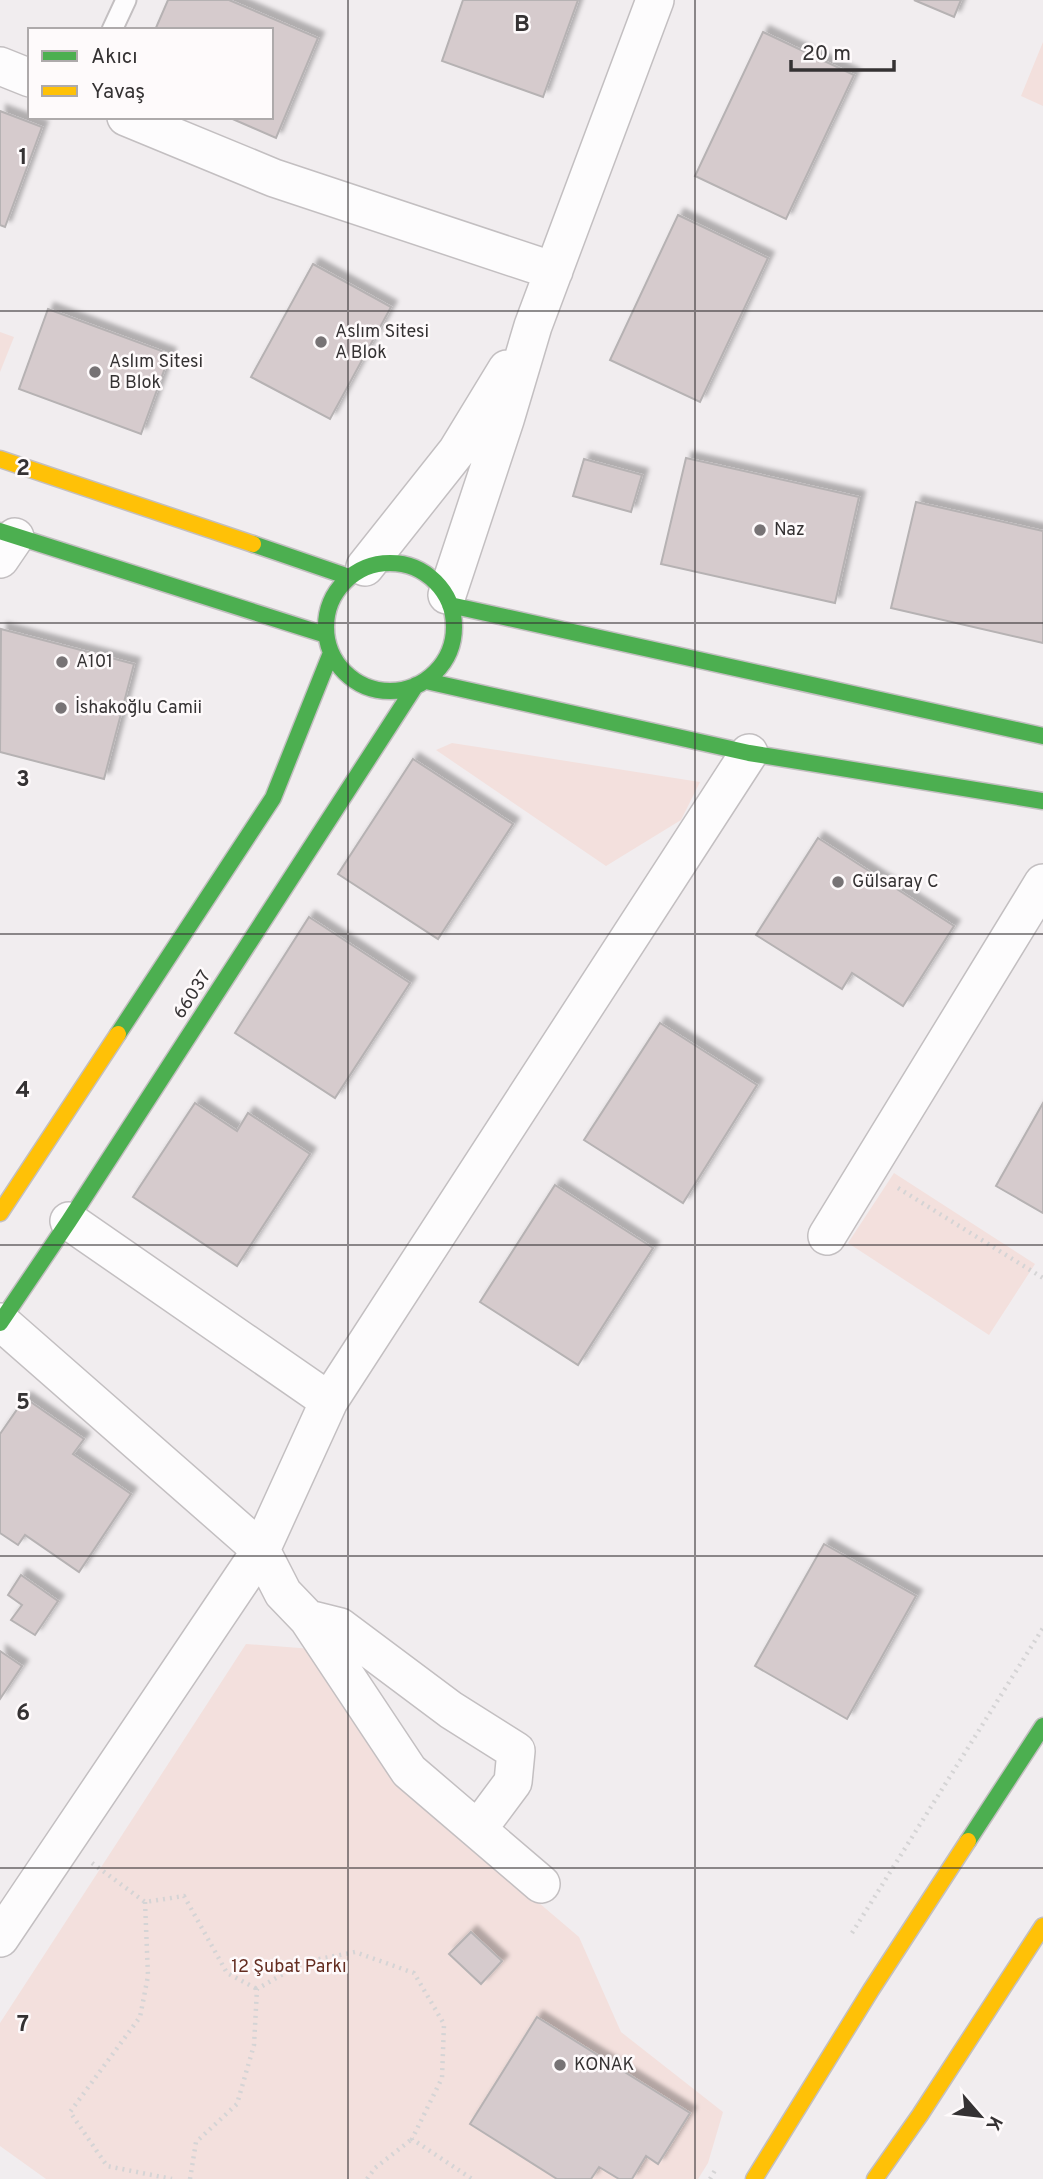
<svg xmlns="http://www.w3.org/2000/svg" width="1043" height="2179" viewBox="0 0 1043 2179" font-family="Overpass,sans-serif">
<defs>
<filter id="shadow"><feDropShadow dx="6" dy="-6" stdDeviation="2" flood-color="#0004"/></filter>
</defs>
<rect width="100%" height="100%" fill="#f1edef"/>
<path fill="#f3e0dd" d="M 1043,42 L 1043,106 L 1021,96 Z
M 0,332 L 14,337 L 0,372 Z
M 452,743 L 700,782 L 681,820 L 606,866 L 436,750 Z
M 894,1173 L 1035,1264 L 989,1335 L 848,1243 Z
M 246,1644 L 326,1650 L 396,1781 L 579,1937 L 621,2032 L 723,2112 L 708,2163 L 698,2179 L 46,2179 L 0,2146 L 0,2023 Z"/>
<path fill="#d6cbcd" stroke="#b6b2b3" stroke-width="2" filter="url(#shadow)" d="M 168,0 L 229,0 L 318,38 L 276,138 L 228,117 L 271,117 L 271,30 L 155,30 Z
M 463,0 L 578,0 L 543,97 L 442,61 Z
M 914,0 L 961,0 L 954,17 Z
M 763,32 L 854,75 L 786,219 L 695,176 Z
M 0,111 L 42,127 L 5,227 L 0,225 Z
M 678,215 L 768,258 L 700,402 L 610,360 Z
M 313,264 L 391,307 L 330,419 L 251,377 Z
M 48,309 L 170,354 L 141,434 L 19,389 Z
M 686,458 L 859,497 L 835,603 L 661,564 Z
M 584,459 L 642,475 L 631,512 L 573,496 Z
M 916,502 L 1043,531 L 1043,643 L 891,608 Z
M 1,629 L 134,664 L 104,779 L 0,752 Z
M 413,759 L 513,824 L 438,939 L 338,874 Z
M 818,838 L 954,926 L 903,1006 L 852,973 L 842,989 L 756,935 Z
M 309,917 L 410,983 L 335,1098 L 235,1033 Z
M 660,1023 L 757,1085 L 683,1203 L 584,1140 Z
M 195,1103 L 237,1131 L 248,1113 L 310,1154 L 237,1266 L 133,1197 Z
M 1043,1103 L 1043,1213 L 996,1186 Z
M 555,1185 L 653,1248 L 578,1365 L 480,1302 Z
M 25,1398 L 84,1439 L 73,1454 L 131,1494 L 79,1572 L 25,1535 L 18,1545 L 0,1533 L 0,1434 Z
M 824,1544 L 916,1596 L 847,1719 L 755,1666 Z
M 21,1575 L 58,1601 L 35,1635 L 11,1620 L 22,1605 L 8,1595 Z
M 0,1651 L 22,1666 L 0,1699 Z
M 471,1932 L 502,1961 L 481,1984 L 449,1954 Z
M 537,2017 L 690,2113 L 658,2164 L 646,2156 L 632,2179 L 619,2179 L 599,2167 L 591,2179 L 557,2179 L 470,2124 Z"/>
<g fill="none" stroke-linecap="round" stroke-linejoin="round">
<g stroke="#c3bfc1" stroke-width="23">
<path id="lane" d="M 112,30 L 126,0"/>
</g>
<g stroke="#c3bfc1" stroke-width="40">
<path id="street" d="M 0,66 L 30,78
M 126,117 L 274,178 L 554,271
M 0,559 L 15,537
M 365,567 L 457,451 L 507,369
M 447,595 L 505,420 L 533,326 L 655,0
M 69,1221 L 329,1401
M 827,1236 L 1043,883
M 1,1322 L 261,1550 L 283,1593 L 308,1619 L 409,1771 L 541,1884
M 308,1619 L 340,1627 L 451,1710 L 516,1751 L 513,1782 L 478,1829
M 0,1938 L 261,1550 L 329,1401 L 749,753"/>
</g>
<g stroke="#c3bfc1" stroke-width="19">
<path id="fast" d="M 0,531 L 326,635
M 253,544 L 349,577
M326 627a64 64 0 1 1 128 0a64 64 0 1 1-128 0Z
M 450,605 L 1043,736
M 426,681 L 749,753 L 1043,801
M 118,1034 L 273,798 L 331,653
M 0,1323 L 69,1221 L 416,685
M 968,1841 L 1043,1726"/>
</g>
<g stroke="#c3bfc1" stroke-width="19">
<path id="slow" d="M 0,459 L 253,544
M 0,1213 L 118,1034
M 754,2179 L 871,1990 L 968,1841
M 875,2179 L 920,2115 L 1043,1926"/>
</g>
<path stroke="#d5d4d5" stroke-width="4.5" stroke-dasharray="2 5" stroke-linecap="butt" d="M 898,1188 L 1043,1278
M 92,1863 L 145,1902 L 184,1896 L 227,1973 L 257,1989
M 145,1902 L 148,1976 L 140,2017 L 70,2112 L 107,2166 L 172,2179
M 852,1933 L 1043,1628
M 190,2179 L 196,2142 L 237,2104 L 254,2045 L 257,1989 L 304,1962 L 355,1952 L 414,1973 L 444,2024 L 442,2078 L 412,2139 L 472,2179
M 367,2179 L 375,2168 L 412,2139
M 710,2179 L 717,2167"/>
<use href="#lane" stroke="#fdfcfd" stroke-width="19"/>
<use href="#street" stroke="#fdfcfd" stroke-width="37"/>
<use href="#fast" stroke="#4caf50" stroke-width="16"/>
<use href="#slow" stroke="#ffc107" stroke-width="16"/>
</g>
<path fill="none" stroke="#353233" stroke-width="2" stroke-opacity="0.55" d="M 348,0 L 348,2179M 695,0 L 695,2179M 0,311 L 1043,311M 0,623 L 1043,623M 0,934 L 1043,934M 0,1245 L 1043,1245M 0,1556 L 1043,1556M 0,1868 L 1043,1868"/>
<g fill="#777375" stroke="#fefafb" stroke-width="2.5">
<circle cx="321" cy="342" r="7"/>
<circle cx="95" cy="372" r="7"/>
<circle cx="760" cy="530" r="7"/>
<circle cx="62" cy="662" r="7"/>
<circle cx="61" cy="708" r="7"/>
<circle cx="838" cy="882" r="7"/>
<circle cx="560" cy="2065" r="7"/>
</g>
<g text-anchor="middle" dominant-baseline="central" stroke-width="5" stroke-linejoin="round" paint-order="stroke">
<g font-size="18" fill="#353233" stroke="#fefafb" text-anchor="start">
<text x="335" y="332">Aslım Sitesi<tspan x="335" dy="21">A Blok</tspan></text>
<text x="109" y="362">Aslım Sitesi<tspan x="109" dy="21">B Blok</tspan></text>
<text x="774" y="530">Naz</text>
<text x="76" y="662">A101</text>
<text x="75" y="708">İshakoğlu Camii</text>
<text x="852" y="882">Gülsaray C</text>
<text x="574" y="2065">KONAK</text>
</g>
<g font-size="18" fill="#353233" stroke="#fefafb">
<text transform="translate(193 995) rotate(-57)">66037</text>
</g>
<g font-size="18" fill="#642d21" stroke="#fefafb">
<text x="289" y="1967">12 Şubat Parkı</text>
</g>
</g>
<g font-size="23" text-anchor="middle" font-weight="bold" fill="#353233" stroke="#fefafb" stroke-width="5" stroke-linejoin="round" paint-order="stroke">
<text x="522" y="31">B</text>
<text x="23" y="164">1</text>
<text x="23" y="475">2</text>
<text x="23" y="786">3</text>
<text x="23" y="1097">4</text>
<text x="23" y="1409">5</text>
<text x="23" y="1720">6</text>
<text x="23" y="2031">7</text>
</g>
<rect x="28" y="28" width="245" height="91" fill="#fefafb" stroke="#aeaaab" stroke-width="2"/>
<rect x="42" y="51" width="35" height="10" fill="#4caf50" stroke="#aeaaab" stroke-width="2"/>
<text x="91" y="63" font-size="21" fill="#353233">Akıcı</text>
<rect x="42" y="86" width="35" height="10" fill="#ffc107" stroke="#aeaaab" stroke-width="2"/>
<text x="91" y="98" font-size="21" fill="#353233">Yavaş</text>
<g transform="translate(980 2116) rotate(118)" stroke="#fefafb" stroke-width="5" paint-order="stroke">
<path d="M0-5L12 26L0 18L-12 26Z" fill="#353233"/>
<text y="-10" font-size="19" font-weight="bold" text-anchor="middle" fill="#353233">K</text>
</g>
<path d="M791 60v10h103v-10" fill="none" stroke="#353233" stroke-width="3.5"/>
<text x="802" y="60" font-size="21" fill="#353233" stroke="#fefafb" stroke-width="5" paint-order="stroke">20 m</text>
</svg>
